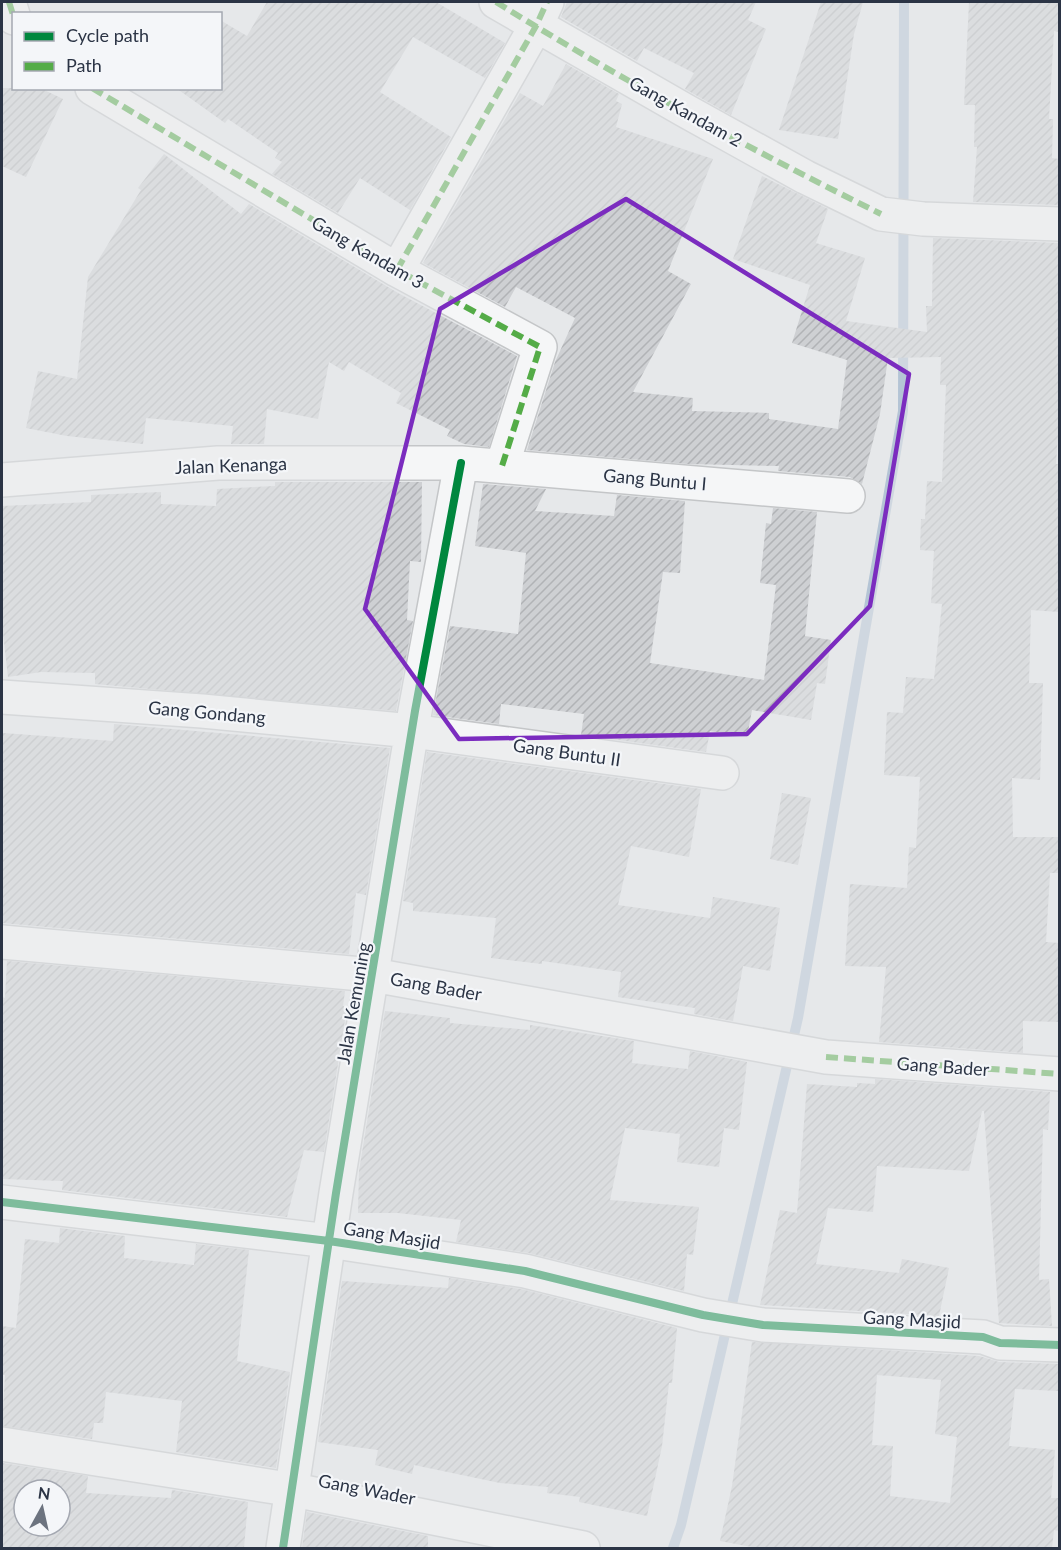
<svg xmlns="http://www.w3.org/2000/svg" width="1061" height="1550" viewBox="0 0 1061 1550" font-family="Lato,sans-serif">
<defs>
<pattern id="building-hatch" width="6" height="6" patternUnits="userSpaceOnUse" patternTransform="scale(1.5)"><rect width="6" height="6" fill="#ced0d3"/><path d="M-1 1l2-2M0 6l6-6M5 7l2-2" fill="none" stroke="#b1b3b6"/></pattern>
</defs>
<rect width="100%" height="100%" fill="#e6e8ea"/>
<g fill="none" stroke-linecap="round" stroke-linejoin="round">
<path stroke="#b4c4d5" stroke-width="10" d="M 673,1548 L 681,1525 L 798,1018 L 903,411 L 904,2"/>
</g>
<path fill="url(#building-hatch)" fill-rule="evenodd" d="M 267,2 L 436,2 L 505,43 L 485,78 L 413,37 L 380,92 L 451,137 L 410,210 L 360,178 L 338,213 L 272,174 L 282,162 L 275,158 L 278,153 L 228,119 L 225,123 L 176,88 L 220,88 L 220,20 L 247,36 Z
M 567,2 L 756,2 L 748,20 L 766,29 L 731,115 L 685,89 L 694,73 L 644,48 L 637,61 L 561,17 Z
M 821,2 L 863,2 L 854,34 L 838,139 L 779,130 Z
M 969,2 L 1059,2 L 1059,32 L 1054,31 L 1049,119 L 1053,119 L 1052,158 L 1059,159 L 1059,205 L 973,202 L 977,147 L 974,147 L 975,105 L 964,105 Z
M 566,64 L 619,94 L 616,101 L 622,104 L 616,127 L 713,159 L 668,271 L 691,284 L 633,392 L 693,398 L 692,411 L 769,413 L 769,419 L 838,429 L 847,360 L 792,343 L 810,285 L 733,259 L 762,176 L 828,209 L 816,243 L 865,258 L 846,321 L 927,332 L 926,306 L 932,306 L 933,238 L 1059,243 L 1059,424 L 1056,464 L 1059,464 L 1059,612 L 1031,610 L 1029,683 L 1043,683 L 1040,780 L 1012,778 L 1013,837 L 1059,837 L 1059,873 L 1050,873 L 1046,942 L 1059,943 L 1059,1022 L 1023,1021 L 1023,1053 L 879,1042 L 886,967 L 845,966 L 850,884 L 907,888 L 909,847 L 916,848 L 920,777 L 884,775 L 887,712 L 903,713 L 906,677 L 934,679 L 942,604 L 931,603 L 934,551 L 920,550 L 921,519 L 925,519 L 927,481 L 942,482 L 946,385 L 940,385 L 941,357 L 888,358 L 880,414 L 862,484 L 850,477 L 778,471 L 779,466 L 688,464 L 527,450 L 555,362 L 575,318 L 516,287 L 505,307 L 423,263 L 520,93 L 543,106 Z
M 2,88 L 40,88 L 63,99 L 26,177 L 2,166 Z
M 164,154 L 241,214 L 249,204 L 398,293 L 517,356 L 489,447 L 464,444 L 447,436 L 450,430 L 396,403 L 401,393 L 349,362 L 344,371 L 329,362 L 318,419 L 267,409 L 264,444 L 231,444 L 233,426 L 146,418 L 143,444 L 67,436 L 26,428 L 38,371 L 77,379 L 88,277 L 141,190 L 138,188 Z
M 275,482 L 422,482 L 421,562 L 410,561 L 407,620 L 413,621 L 396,711 L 95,684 L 95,673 L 41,672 L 8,677 L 2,625 L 2,506 L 91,502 L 91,495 L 161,492 L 161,504 L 216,506 L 217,489 L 275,486 Z
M 483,484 L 546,489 L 535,511 L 614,516 L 617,495 L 685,501 L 680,573 L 663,572 L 650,663 L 764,680 L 776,585 L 760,583 L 766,523 L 771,524 L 773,508 L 817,512 L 805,636 L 831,640 L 825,684 L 817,683 L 811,720 L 752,710 L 747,737 L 710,731 L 706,752 L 581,735 L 584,714 L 501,704 L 499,724 L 433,715 L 450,626 L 518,634 L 526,553 L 475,546 Z
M 114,724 L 390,748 L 366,895 L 356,893 L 349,954 L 2,923 L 3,733 L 113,741 Z
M 427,752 L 701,789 L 689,857 L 631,846 L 618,905 L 710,918 L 713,897 L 780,908 L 770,971 L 743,966 L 733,1021 L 694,1014 L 695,1008 L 618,997 L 621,972 L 542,961 L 542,964 L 491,958 L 496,918 L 413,911 L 413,903 L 403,901 Z
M 782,793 L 811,798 L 798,865 L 770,859 Z
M 7,961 L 345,991 L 343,1006 L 347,1007 L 324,1152 L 304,1150 L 287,1217 L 62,1190 L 63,1181 L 2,1179 L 2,997 L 5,998 Z
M 385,1011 L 450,1018 L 450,1023 L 530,1030 L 530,1025 L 634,1041 L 632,1063 L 688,1069 L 690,1051 L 747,1062 L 739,1130 L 724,1128 L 719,1167 L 677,1162 L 680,1134 L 625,1128 L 610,1200 L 699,1207 L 693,1255 L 687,1254 L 684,1291 L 529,1253 L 456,1242 L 461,1220 L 398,1213 L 358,1213 L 359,1171 Z
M 875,1079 L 1050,1092 L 1048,1130 L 1043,1129 L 1039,1280 L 1049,1279 L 1052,1326 L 999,1323 L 984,1111 L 982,1111 L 969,1171 L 877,1166 L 873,1212 L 828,1208 L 816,1264 L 899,1273 L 902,1259 L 949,1268 L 939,1316 L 760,1305 L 780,1210 L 797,1213 L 807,1084 L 857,1087 L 857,1083 L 875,1084 Z
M 60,1228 L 125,1236 L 124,1258 L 194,1265 L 196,1244 L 249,1250 L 237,1361 L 290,1372 L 276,1468 L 176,1452 L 182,1401 L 106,1392 L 103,1423 L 94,1423 L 92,1439 L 2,1426 L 5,1375 L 2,1375 L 2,1326 L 16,1328 L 25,1239 L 59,1243 Z
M 449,1278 L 521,1289 L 677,1328 L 672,1383 L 669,1383 L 662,1446 L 647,1516 L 579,1502 L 580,1497 L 547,1493 L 548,1487 L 500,1483 L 414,1465 L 412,1474 L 375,1465 L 378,1450 L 318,1442 L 342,1281 L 448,1288 Z
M 752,1342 L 979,1356 L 999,1362 L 1059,1364 L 1059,1391 L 1015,1389 L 1009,1446 L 1055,1450 L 1051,1498 L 1059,1498 L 1059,1531 L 1054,1530 L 1052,1548 L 757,1548 L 720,1541 L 732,1486 ZM 877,1375 L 941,1380 L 935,1434 L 957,1437 L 950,1503 L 890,1496 L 893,1446 L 872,1445 Z
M 2,1463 L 88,1476 L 86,1493 L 171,1498 L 172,1490 L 248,1502 L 244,1548 L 2,1548 ZM 24,1490 L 60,1490 L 60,1526 L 24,1526 Z
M 307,1512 L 428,1536 L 428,1548 L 302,1548 Z"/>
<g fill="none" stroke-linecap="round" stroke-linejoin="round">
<g stroke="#c4c6c8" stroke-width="36">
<path id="minor" d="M 9,2 L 14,18
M 496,2 L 686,111 L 805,177 L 881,214 L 923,219 L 1060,224
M 92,88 L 397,270 L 540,347 L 502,466
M 397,270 L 536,26 L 547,2
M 2,480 L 218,463 L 461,463 L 848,496
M 2,697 L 202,711 L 412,731 L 722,773
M 2,942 L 373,975 L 826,1057 L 1060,1074
M 2,1202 L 329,1241 L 525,1271 L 703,1315 L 763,1325 L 983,1337 L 1000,1343 L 1060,1345
M 2,1444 L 294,1490 L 583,1548
M 283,1548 L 336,1193 L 415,711 L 461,463"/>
</g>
<use href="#minor" stroke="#f5f6f7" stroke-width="33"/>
<path stroke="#54ac47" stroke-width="6" stroke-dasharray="12 6" stroke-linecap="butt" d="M 9,2 L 14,18
M 496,2 C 620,79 750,149 881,214
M 92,88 L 397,270 L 540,347 L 502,466
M 397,270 L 536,26 L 547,2
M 826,1057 L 1060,1074"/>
<g stroke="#f4f6f9" stroke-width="11">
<path id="cycleway" d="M 2,1202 L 329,1241 L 525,1271 L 703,1315 L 763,1325 L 983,1337 L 1000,1343 L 1060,1345
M 283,1548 L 336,1193 L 415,711 L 461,463"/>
</g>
<use href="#cycleway" stroke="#00873e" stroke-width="8"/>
</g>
<path d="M0 0H1061V1550H0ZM 626,199 L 909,374 L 870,606 L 747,734 L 459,739 L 365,609 L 440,309 Z" fill="#e6e8ea" fill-opacity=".55" fill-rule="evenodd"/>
<path fill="none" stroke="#7b2cbf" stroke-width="4.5" stroke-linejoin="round" d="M 626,199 L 909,374 L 870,606 L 747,734 L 459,739 L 365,609 L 440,309 Z"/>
<g text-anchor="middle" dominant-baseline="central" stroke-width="4.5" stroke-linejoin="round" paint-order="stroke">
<g font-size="18" fill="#2b3445" stroke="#f4f6f9">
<text transform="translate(686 111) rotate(29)">Gang Kandam 2</text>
<text transform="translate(368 252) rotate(30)">Gang Kandam 3</text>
<text transform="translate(231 465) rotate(-2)">Jalan Kenanga</text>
<text transform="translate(655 479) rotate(5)">Gang Buntu I</text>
<text transform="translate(207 712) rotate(5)">Gang Gondang</text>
<text transform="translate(567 752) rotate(8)">Gang Buntu II</text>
<text transform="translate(436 986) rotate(10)">Gang Bader</text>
<text transform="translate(353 1003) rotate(-80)">Jalan Kemuning</text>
<text transform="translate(943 1066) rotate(4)">Gang Bader</text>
<text transform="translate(392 1235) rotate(9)">Gang Masjid</text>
<text transform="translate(912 1319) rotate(3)">Gang Masjid</text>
<text transform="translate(367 1489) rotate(11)">Gang Wader</text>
</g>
</g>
<rect width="1061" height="1550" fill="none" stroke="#2b3445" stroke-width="6"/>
<rect x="12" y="12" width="210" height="78" fill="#f4f6f9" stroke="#a4a8b1" stroke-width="1.5"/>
<rect x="24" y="32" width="30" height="9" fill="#00873e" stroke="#a4a8b1" stroke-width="1.5"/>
<text x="66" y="42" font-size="18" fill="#2b3445">Cycle path</text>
<rect x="24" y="62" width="30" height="9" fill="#54ac47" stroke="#a4a8b1" stroke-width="1.5"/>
<text x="66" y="72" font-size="18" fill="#2b3445">Path</text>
<g transform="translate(42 1508) rotate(8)"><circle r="28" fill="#f4f6f9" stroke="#a4a8b1" stroke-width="1.5"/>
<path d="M0-4.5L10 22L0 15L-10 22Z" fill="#6c737f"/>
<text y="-9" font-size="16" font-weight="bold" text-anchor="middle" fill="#2b3445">N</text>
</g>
</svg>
